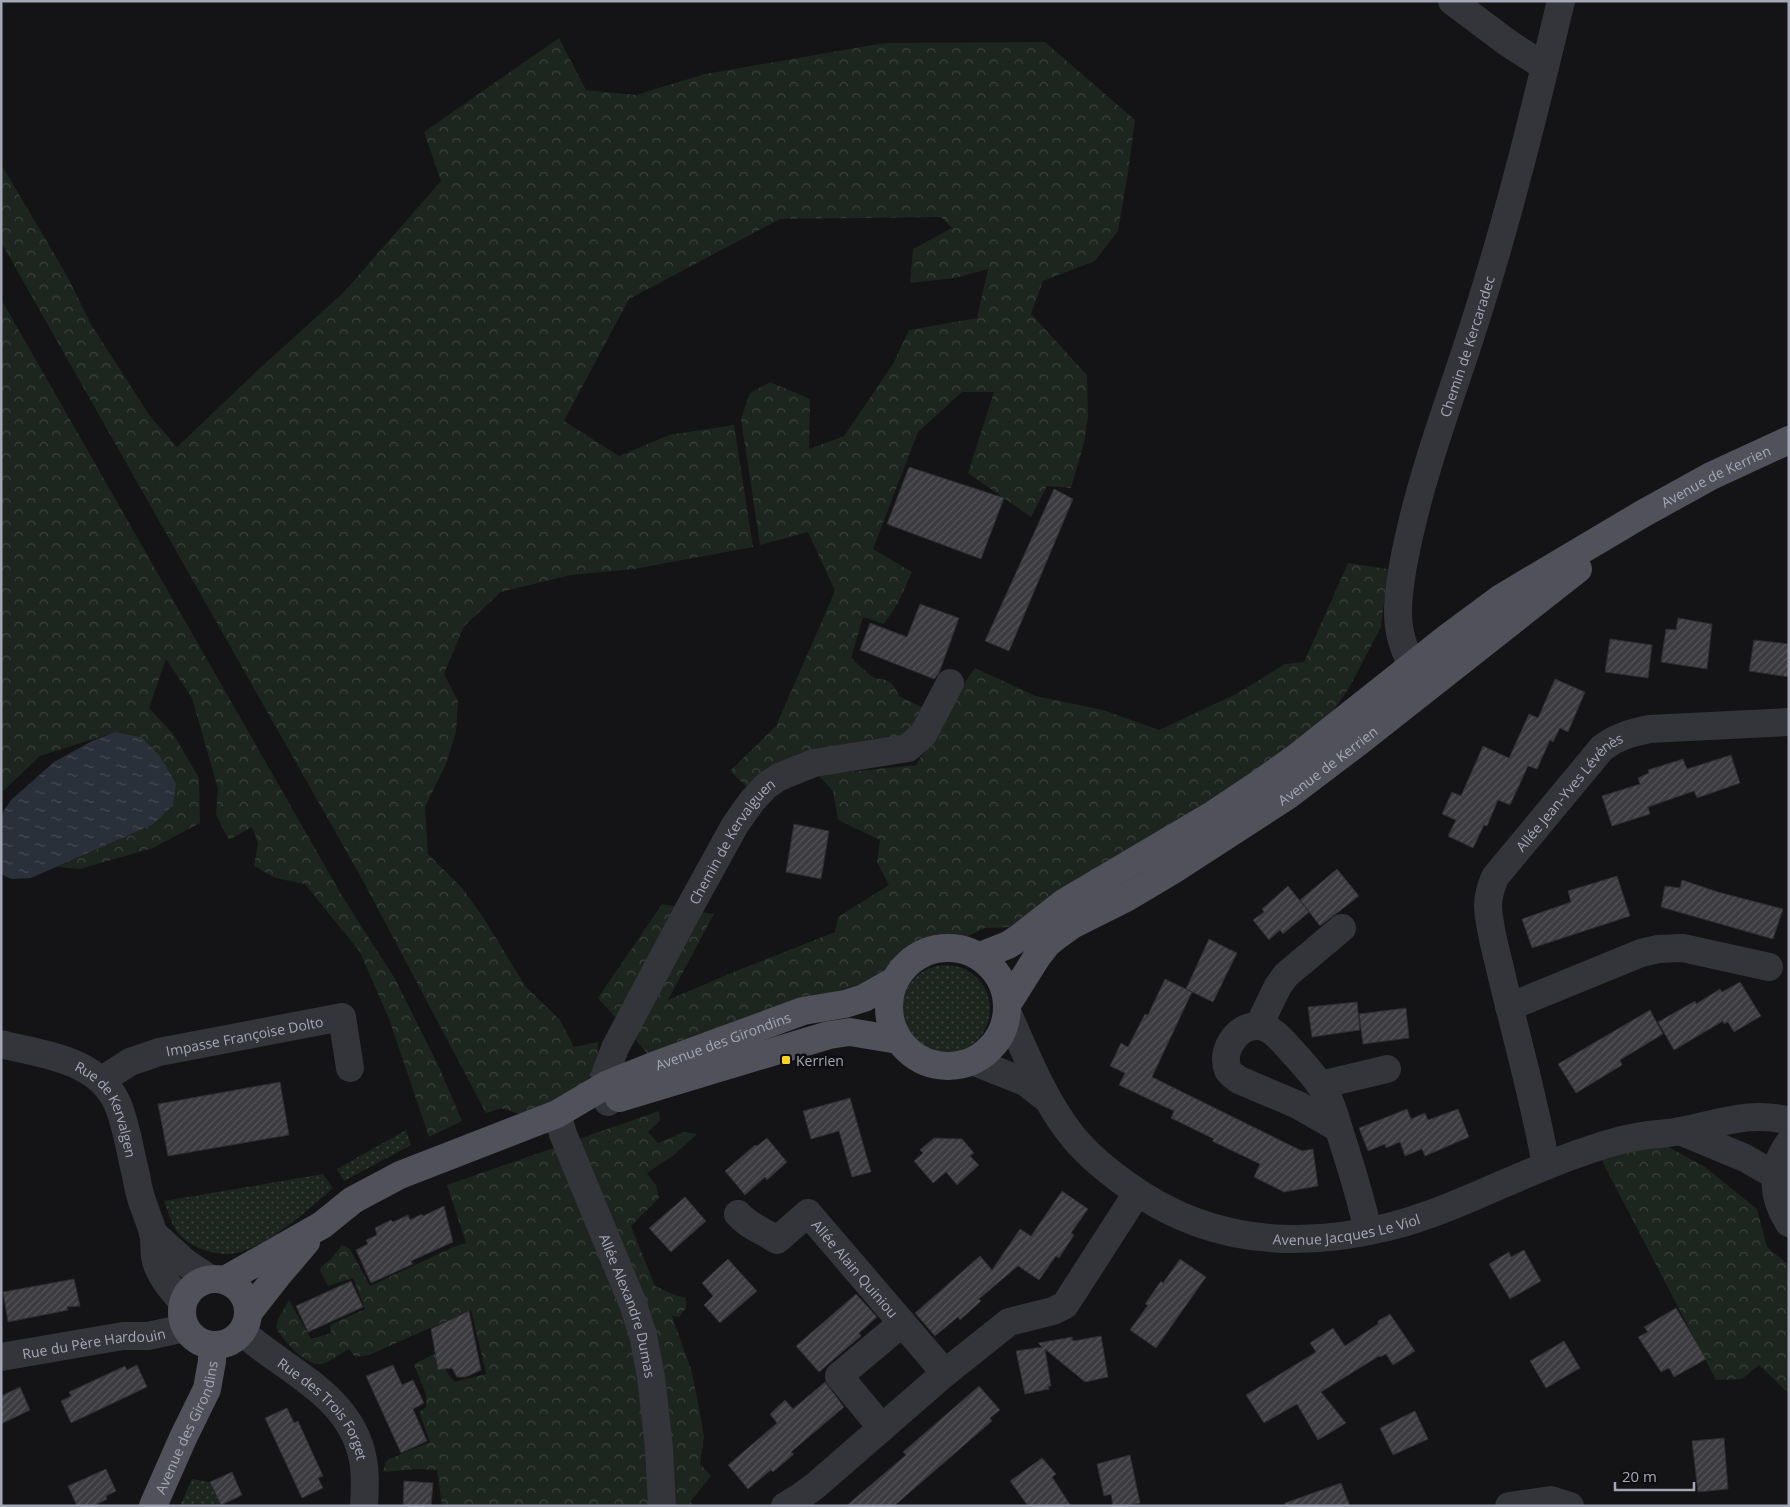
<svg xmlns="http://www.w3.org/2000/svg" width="1790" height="1507" viewBox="0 0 1790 1507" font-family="'Open Sans',sans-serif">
<defs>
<pattern id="grass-dots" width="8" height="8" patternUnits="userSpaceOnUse" patternTransform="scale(1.25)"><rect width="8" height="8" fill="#1d251f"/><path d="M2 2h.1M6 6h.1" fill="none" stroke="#3b423d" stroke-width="1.8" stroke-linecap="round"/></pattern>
<pattern id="forest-crowns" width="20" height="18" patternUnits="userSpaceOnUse" patternTransform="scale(1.25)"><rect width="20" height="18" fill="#1d251f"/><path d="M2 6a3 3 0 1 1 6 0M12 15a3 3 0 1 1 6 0" fill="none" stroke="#3b423d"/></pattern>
<pattern id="water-ripples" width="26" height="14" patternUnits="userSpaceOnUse" patternTransform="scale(1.25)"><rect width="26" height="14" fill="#29303a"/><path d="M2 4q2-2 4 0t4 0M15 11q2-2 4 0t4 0" fill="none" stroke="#454b54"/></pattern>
<pattern id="building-hatch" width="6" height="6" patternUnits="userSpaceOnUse" patternTransform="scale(1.25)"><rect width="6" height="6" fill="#3b3b40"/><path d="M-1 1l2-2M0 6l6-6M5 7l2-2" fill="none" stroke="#545459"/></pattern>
</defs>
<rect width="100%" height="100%" fill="#141315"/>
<path fill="url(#grass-dots)" d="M902 1009a44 44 0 1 1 88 0a44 44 0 1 1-88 0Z
M 406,1130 L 411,1145 L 344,1181 L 337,1169 Z
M 323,1174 L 333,1188 C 308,1210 265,1250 230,1254 C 221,1255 213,1252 204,1250 C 196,1247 183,1240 178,1233 C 171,1224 168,1212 164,1201 Z
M 192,1479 L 210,1482 L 221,1506 L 180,1506 Z"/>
<path fill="url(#forest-crowns)" d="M 559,38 L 586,90 L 636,95 L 705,74 L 884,43 L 1045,42 L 1135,120 L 1128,173 L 1118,231 L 1095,261 L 1043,281 L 1031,314 L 1087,375 L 1088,417 L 1084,443 L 1071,488 L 1047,486 L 1031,517 L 968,473 L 994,392 L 962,392 L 918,432 L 873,549 L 912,572 L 898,603 L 884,624 L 863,617 L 851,658 C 858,664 864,670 870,675 C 884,684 889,673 899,696 L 940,716 L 975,668 L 1036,696 L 1103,710 L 1159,730 L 1238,693 L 1285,664 L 1304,662 L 1348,563 L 1388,569 L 1381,627 L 1349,688 L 1328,718 L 1197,814 L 1018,927 L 985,928 L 960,940 L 932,942 L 858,985 L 693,1036 L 647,1053 L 598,998 L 662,904 L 714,914 L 668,1000 L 736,971 L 835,932 L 838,917 L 889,885 L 877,862 L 880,840 L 838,820 L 833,791 L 818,775 L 916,765 L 930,742 L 748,788 L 730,771 L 776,726 L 835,591 L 808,532 L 760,545 L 741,419 L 750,393 L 770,382 L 810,399 L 809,449 L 844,436 L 893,364 L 909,330 L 977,318 L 988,269 L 955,278 L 910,283 L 913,249 L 952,228 L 941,217 L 780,219 L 629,299 L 564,421 L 619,456 L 669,435 L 734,425 L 753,547 L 634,569 L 571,575 L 501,592 L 464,626 L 444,674 L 458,701 L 456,732 L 446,764 L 425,807 L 428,854 L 462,888 L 483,917 L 526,987 L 560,1020 L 574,1047 L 598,1042 L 597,1070 L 579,1088 L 559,1102 L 519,1114 L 501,1108 L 486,1113 L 362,879 L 1,242 L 1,164 L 66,274 L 92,326 L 150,416 L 177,447 L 259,369 L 344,292 L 441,181 L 424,132 Z
M 1,299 L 341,894 L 395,979 L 439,1067 L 462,1121 L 429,1137 L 389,1019 L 360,952 L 305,884 L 275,878 L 254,866 L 258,843 L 252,827 L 229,840 L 216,815 L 218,789 L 192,698 L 166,659 L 149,708 L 174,735 L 199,778 L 200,823 L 153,848 L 80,869 L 57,867 L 152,825 L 141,737 L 116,732 L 40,756 L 1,793 Z
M 659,1111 L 660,1121 L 648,1132 L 658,1143 L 684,1132 L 697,1134 L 674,1155 L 647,1173 L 656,1185 L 659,1198 L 631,1226 L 655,1286 L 675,1295 L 686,1298 L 686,1308 L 679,1317 L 672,1316 L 692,1372 L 700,1413 L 704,1437 L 700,1464 L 711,1476 L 690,1502 L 695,1506 L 442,1506 L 437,1470 L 417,1469 L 383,1472 L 387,1460 L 430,1442 L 419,1412 L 426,1407 L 426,1395 L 414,1364 L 435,1354 L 454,1382 L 486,1374 L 471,1310 L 369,1355 L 355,1357 L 349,1349 C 341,1353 329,1363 321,1364 C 305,1366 283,1340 276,1328 L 278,1319 L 289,1300 L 311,1339 L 331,1333 L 330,1325 L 365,1309 L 353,1278 L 328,1286 L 320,1271 L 321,1267 L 330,1260 L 342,1245 L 350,1249 L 370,1286 L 451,1248 L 466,1243 L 447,1185 Z
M 1663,1144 L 1705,1167 L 1757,1209 L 1767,1247 L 1789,1265 L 1789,1394 L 1759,1365 L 1742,1379 L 1716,1380 L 1601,1159 Z"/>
<path fill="url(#water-ripples)" d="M 115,732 L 141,737 L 160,756 L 176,784 L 173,805 L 152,825 L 31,878 L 11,879 L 1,874 L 1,815 L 11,800 L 54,762 L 92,741 Z"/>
<path fill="url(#building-hatch)" stroke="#2e2d31" d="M 909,467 L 1004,498 L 981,559 L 887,524 Z
M 1054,489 L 1073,499 L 1009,651 L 985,641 Z
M 920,604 L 959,618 L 939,673 L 934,679 L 860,650 L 870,623 L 907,637 Z
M 1678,618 L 1712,624 L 1707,669 L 1661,662 L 1666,629 L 1676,630 Z
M 1610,639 L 1652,645 L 1648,678 L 1605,672 Z
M 1754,640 L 1789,644 L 1789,677 L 1749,671 Z
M 1555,679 L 1585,692 L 1568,732 L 1560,728 L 1553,742 L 1550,740 L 1537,769 L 1528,766 L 1510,805 L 1498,800 L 1487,826 L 1484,825 L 1473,848 L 1448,836 L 1456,820 L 1442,814 L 1452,792 L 1461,796 L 1483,746 L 1509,758 L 1529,714 L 1538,718 Z
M 1731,755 L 1740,783 L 1697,798 L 1694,791 L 1648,807 L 1650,814 L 1612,826 L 1602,796 L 1640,784 L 1638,778 L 1649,773 L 1648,770 L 1683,759 L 1687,769 Z
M 794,824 L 829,831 L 821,879 L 786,872 Z
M 1337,869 L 1359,896 L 1320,926 L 1300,900 Z
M 1617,876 L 1630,916 L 1532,948 L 1522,919 L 1571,902 L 1568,891 Z
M 1682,880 L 1718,892 L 1783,909 L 1773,939 L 1661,907 L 1665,886 L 1680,888 Z
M 1288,886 L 1309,912 L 1283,934 L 1280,930 L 1269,940 L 1253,920 L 1264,912 L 1262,909 Z
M 1209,939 L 1237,953 L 1213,1002 L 1186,989 Z
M 1165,979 L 1192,992 L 1152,1077 L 1302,1151 L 1313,1149 L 1318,1186 L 1284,1192 L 1254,1177 L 1260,1164 L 1212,1141 L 1214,1139 L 1171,1118 L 1174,1111 L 1119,1085 L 1125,1073 L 1110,1066 L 1121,1043 L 1128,1047 L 1145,1014 L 1148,1015 Z
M 1740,982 L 1761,1016 L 1734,1032 L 1728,1022 L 1724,1024 L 1723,1021 L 1674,1050 L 1658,1022 L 1695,1001 L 1696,1004 L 1720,989 L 1722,992 Z
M 1357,1002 L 1360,1030 L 1312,1037 L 1308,1007 Z
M 1406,1008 L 1409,1038 L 1363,1044 L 1359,1014 Z
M 1650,1010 L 1663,1034 L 1620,1060 L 1622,1065 L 1576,1093 L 1558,1064 Z
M 280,1082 L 289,1135 L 168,1156 L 158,1104 Z
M 850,1098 L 871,1172 L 852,1177 L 839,1131 L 811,1139 L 803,1111 Z
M 1407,1109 L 1411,1119 L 1425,1113 L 1428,1120 L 1458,1109 L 1469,1137 L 1425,1156 L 1422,1149 L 1405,1156 L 1400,1142 L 1386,1148 L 1385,1144 L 1368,1151 L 1359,1128 Z
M 767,1138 L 787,1162 L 767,1180 L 765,1177 L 745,1195 L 725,1171 L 755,1145 L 757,1146 Z
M 934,1138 L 962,1139 L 974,1153 L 970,1156 L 979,1165 L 957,1185 L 946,1172 L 933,1183 L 914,1161 L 923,1153 L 920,1150 Z
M 1062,1191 L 1088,1209 L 1071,1233 L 1074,1235 L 1059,1258 L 1056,1256 L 1039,1280 L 1018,1266 L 979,1299 L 981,1301 L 960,1320 L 958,1317 L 935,1336 L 915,1313 L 980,1256 L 992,1270 L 1020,1229 L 1031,1236 Z
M 685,1197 L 706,1221 L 671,1252 L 649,1228 Z
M 444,1206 L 453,1242 L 411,1261 L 413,1264 L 371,1283 L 356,1250 L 368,1244 L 366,1240 L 377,1235 L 375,1228 L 391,1220 L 393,1222 L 408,1215 L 410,1220 L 422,1214 L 423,1216 Z
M 1524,1250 L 1541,1281 L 1510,1299 L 1489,1264 L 1509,1252 L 1511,1257 Z
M 728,1259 L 757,1291 L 720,1323 L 704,1305 L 713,1296 L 702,1283 Z
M 1180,1259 L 1206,1277 L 1156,1348 L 1130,1330 L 1148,1305 L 1145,1304 L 1161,1281 L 1163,1283 Z
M 74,1279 L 80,1306 L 67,1307 L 68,1310 L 8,1322 L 3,1292 Z
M 351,1281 L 363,1307 L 308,1332 L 296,1306 Z
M 856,1294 L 877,1317 L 859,1333 L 861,1336 L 819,1372 L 796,1346 Z
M 1676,1308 L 1706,1359 L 1674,1377 L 1669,1368 L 1661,1372 L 1638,1337 L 1648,1332 L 1644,1327 Z
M 469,1311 L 481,1370 L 466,1377 L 457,1377 L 452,1368 L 438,1370 L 431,1329 Z
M 1390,1314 L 1415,1351 L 1393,1365 L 1386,1354 L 1380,1357 L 1379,1356 L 1321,1392 L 1346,1423 L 1318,1440 L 1297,1404 L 1264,1423 L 1246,1395 L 1316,1352 L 1310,1343 L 1333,1328 L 1345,1346 L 1378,1324 L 1378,1321 Z
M 1101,1336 L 1108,1377 L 1085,1382 L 1045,1349 L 1051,1386 L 1048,1386 L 1049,1389 L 1025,1394 L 1016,1351 L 1042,1347 L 1038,1343 L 1072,1337 L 1073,1341 Z
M 1564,1341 L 1580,1368 L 1546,1388 L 1530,1361 Z
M 137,1365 L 147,1387 L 71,1423 L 61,1401 L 71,1396 L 69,1392 L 125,1366 L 127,1370 Z
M 393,1365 L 402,1385 L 413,1380 L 424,1403 L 413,1409 L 427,1441 L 401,1453 L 366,1376 Z
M 825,1382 L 844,1407 L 791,1452 L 794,1454 L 773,1472 L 771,1470 L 748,1489 L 728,1465 L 777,1423 L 770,1414 L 785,1400 L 793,1409 Z
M 979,1386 L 1000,1410 L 990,1418 L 992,1421 L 894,1506 L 846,1506 L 906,1455 L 903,1452 Z
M 20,1387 L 30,1410 L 1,1424 L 1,1396 Z
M 287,1408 L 294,1423 L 298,1421 L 323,1476 L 318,1478 L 323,1488 L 302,1498 L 265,1418 Z
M 1415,1411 L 1428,1439 L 1393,1455 L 1380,1428 Z
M 1724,1438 L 1728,1489 L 1698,1492 L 1692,1441 Z
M 1130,1455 L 1140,1503 L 1124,1506 L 1113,1506 L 1111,1494 L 1104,1496 L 1097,1464 Z
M 1042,1458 L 1056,1474 L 1052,1477 L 1071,1506 L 1028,1506 L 1010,1481 Z
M 106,1469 L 116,1491 L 106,1496 L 107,1499 L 94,1506 L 77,1506 L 68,1486 Z
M 232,1472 L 242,1495 L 221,1505 L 210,1482 Z
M 404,1481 L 433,1483 L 431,1506 L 403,1506 Z
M 1341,1483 L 1350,1506 L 1285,1506 L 1285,1503 Z"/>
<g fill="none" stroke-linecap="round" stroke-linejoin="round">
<g stroke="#34343b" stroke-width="28">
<path d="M 1452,1 L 1508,43 L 1545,67"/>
<path id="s1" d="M 1424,685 C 1409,661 1398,642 1398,612 C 1398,589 1403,564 1408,541 C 1424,466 1452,395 1475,322 C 1509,216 1535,109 1561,1"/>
<path d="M 1509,1007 L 1641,953 L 1658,949 L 1683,948 L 1769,967"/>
<path id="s2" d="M 1007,1012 C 1026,1053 1042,1097 1070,1133 C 1086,1154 1106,1170 1127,1185 C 1205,1242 1295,1250 1388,1227 C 1456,1210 1517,1174 1583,1152 C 1600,1146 1618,1140 1636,1137 C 1651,1134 1666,1134 1681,1131 C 1717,1124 1752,1110 1789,1121"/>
<path d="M 1259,1025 L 1278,986 L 1286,975 L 1342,928"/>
<path id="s3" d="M 1,1044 C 43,1055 99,1059 118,1105 C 127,1127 130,1152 136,1175 C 138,1188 141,1200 146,1212 C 148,1219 152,1226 153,1234 C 155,1241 154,1249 155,1257 C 158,1274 171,1289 183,1302"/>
<path d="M 972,1061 L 1025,1082 L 1047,1099"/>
<path id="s4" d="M 102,1080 L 130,1062 L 159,1052 L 342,1017 L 350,1068"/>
<path d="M 1320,1085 L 1387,1069"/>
<path id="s5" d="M 608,1102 L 605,1075 L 615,1048 L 686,914 L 735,825 L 752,801 L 766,786 L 779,777 L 814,763 L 908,748 L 924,733 L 950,683"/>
<path id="s6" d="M 557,1114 L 563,1134 L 633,1304 L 643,1335 L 651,1377 L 659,1448 L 662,1506"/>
<path d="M 1338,1128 L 1298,1105 L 1239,1080 C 1235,1077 1230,1074 1228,1070 C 1220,1051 1237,1025 1258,1026 C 1269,1026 1281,1039 1288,1047 C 1301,1061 1315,1076 1325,1092 C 1333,1106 1337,1124 1342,1139 C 1352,1170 1361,1199 1368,1231"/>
<path d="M 1680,1131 L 1745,1158 L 1776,1176"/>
<path d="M 1789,1143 C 1770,1169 1772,1197 1789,1223"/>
<path id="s7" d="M 1546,1166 C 1535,1102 1517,1040 1502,977 C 1497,954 1489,929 1488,906 C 1488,895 1491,887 1495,877 L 1602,748 C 1616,737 1631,733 1649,729 L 1789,722"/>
<path id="s8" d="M 738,1214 C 748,1226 764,1231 777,1240 L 808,1213 L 945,1373"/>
<path d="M 153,1233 L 186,1263 L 210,1279"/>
<path id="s9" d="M 242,1332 C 286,1371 352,1396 363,1460 C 366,1475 365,1491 364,1506"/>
<path id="s10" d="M 1,1357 L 123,1336 L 148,1336 L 185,1328"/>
<path d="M 882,1428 L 839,1376 L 902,1323"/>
<path d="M 785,1506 L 800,1497 L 815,1486 L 945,1373 L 1009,1322 L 1053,1311 L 1065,1305 L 1137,1193"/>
<path d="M 1509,1506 L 1551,1500 L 1570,1506"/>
</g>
<g stroke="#50515a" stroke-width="28">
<circle cx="948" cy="1007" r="59"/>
<path id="s11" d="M 980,956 L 1008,945 L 1019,938 L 1065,902 L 1214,814 L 1259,784 L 1297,757 L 1447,638 L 1501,598 L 1644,513 L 1711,476 L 1789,440"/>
<path id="s12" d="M 1008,1003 L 1037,957 L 1047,944 L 1058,935 L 1072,925 L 1126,898 L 1173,870 L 1287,796 L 1357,743 L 1578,569"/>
<path d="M 619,1098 L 829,1035 L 850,1032 L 898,1040"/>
<circle cx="215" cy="1312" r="33"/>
<path id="s13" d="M 225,1280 L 322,1225 L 353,1200 L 400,1175 L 557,1114 L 606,1085 L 653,1066 L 803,1011 L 845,1004 L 864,998 L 894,981"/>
<path d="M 248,1313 L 277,1276 L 306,1242"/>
<path id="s14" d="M 153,1506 L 183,1438 L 207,1389 L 212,1361 L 212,1345"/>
</g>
</g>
<rect fill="#fbd326" stroke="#0f0e10" stroke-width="2" x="781" y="1055" width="10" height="10" rx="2.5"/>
<g text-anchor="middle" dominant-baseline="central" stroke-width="5" stroke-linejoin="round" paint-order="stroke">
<g font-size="14" fill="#a4a7b6" stroke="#0f0e10">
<text stroke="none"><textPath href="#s1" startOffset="354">Chemin de Kercaradec</textPath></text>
<text stroke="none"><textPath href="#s11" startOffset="881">Avenue de Kerrien</textPath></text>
<text stroke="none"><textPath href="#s12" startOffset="404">Avenue de Kerrien</textPath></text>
<text stroke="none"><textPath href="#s7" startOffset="410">Allée Jean-Yves Lévénès</textPath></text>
<text stroke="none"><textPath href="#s5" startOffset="294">Chemin de Kervalguen</textPath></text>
<text stroke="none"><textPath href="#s4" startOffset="151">Impasse Françoise Dolto</textPath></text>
<text stroke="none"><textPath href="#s13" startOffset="555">Avenue des Girondins</textPath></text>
<text stroke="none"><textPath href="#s3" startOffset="135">Rue de Kervalgen</textPath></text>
<text stroke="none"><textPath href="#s2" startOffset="446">Avenue Jacques Le Viol</textPath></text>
<text stroke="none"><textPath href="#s8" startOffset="161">Allée Alain Quiniou</textPath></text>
<text stroke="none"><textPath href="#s6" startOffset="205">Allée Alexandre Dumas</textPath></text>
<text stroke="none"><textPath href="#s10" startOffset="94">Rue du Père Hardouin</textPath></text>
<text stroke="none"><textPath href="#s9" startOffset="114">Rue des Trois Forget</textPath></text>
<text stroke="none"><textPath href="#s14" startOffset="86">Avenue des Girondins</textPath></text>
</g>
<g font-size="14" fill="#a4a7b6" stroke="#0f0e10" text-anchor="start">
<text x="796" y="1060">Kerrien</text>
</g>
</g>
<rect width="1790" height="1507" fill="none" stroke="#a4a7b6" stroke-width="5"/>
<path d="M1615 1482v8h79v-8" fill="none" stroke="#a4a7b6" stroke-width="2.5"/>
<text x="1622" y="1482" font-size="15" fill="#a4a7b6" stroke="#0f0e10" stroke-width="4" paint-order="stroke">20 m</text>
</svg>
